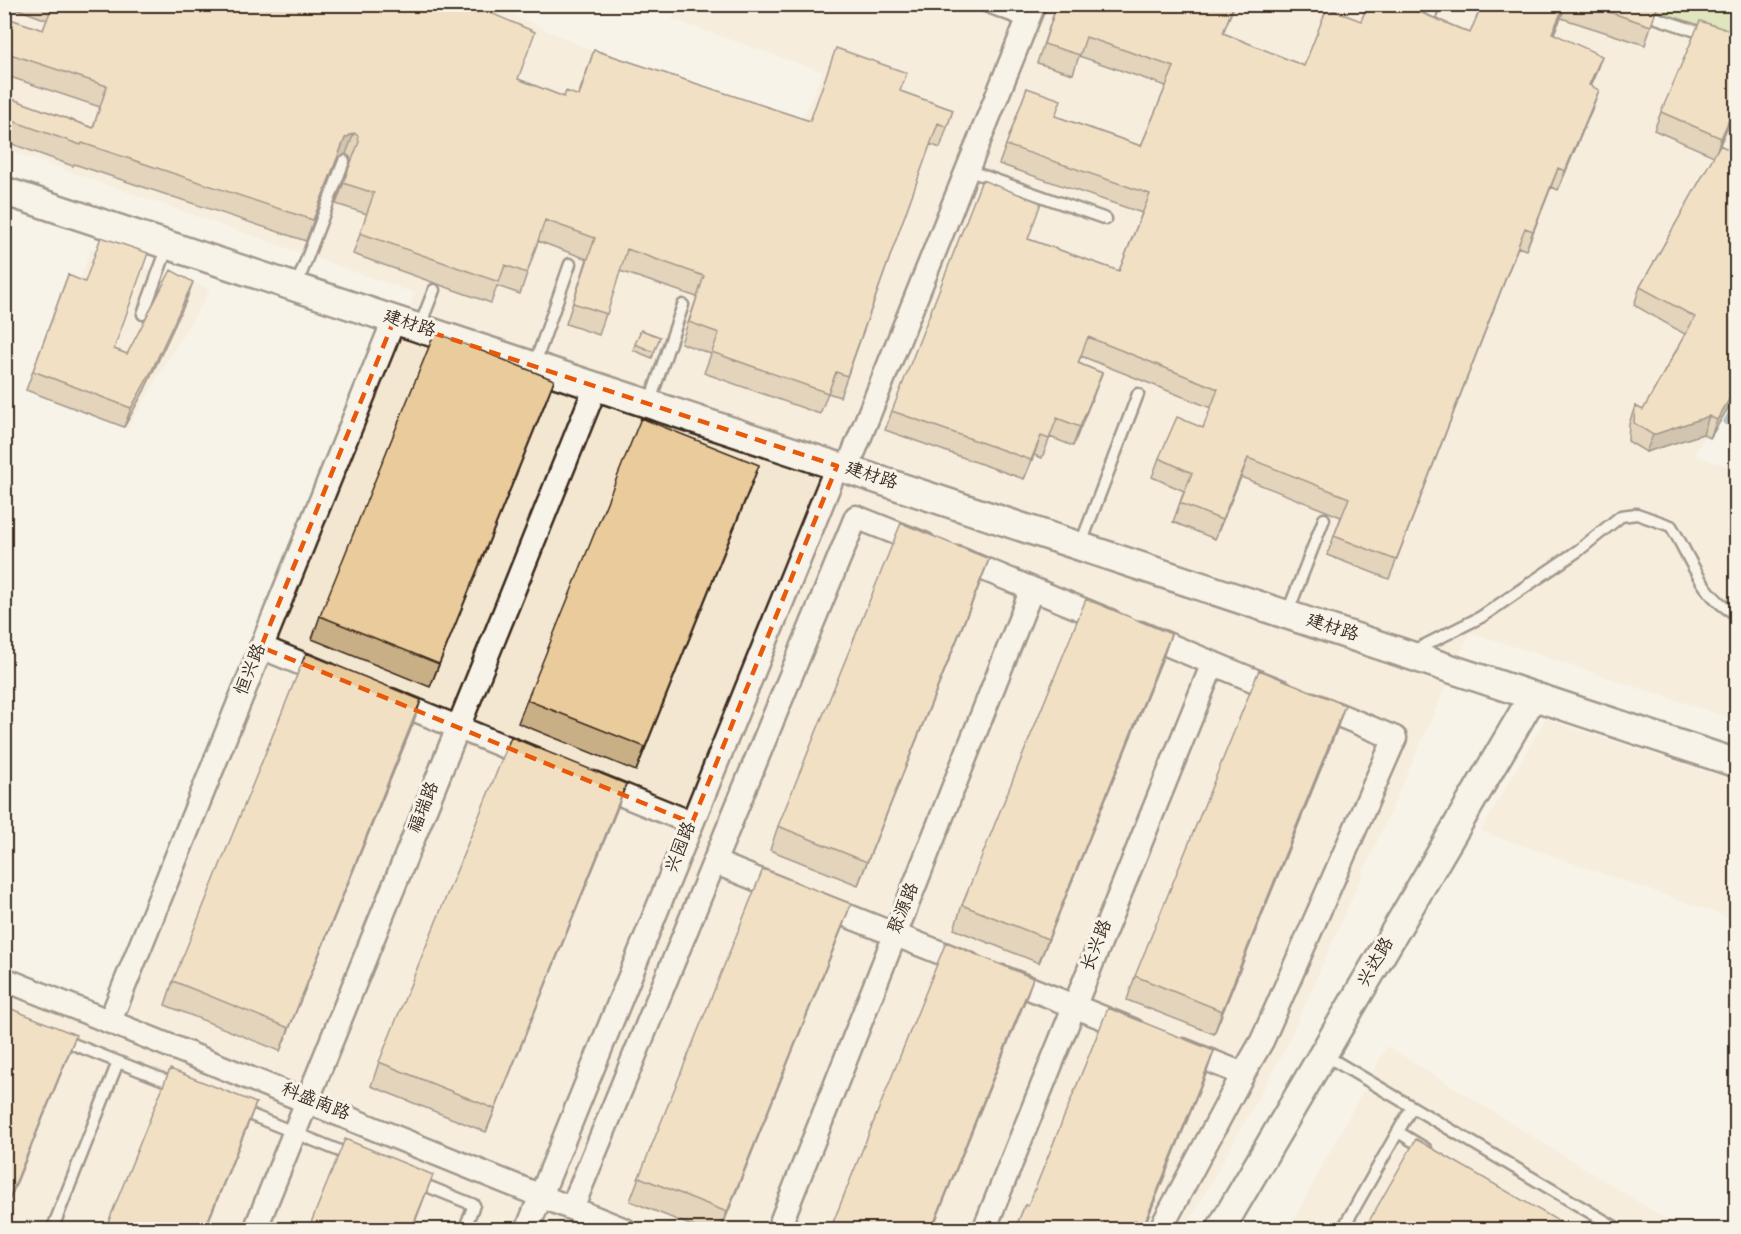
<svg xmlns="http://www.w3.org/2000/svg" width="1741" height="1234" viewBox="0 0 1741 1234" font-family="'Gochi Hand','LXGW WenKai TC',sans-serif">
<rect width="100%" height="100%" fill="#f7f3e8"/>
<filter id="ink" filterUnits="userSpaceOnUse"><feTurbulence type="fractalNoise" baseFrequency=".0167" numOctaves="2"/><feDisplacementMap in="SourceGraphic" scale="12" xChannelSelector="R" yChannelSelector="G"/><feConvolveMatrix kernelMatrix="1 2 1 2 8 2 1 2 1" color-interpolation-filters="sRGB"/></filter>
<g filter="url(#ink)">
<path fill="#f3e7d1" d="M 1593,4 L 1736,39 L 1736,386 L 1694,455 L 1736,469 L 1736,720 L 1470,632 L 1283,1053 L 1185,1229 L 5,1229 L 5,991 L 119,1036 L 415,293 L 5,149 L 5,5 L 493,5 L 621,65 L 794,136 L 823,72 L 672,19 L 681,5 Z
M 91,249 L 210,289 L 128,428 L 26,389 L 60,293 L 73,297 Z
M 1545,719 L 1736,781 L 1736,920 L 1481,831 Z
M 1387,1046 L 1682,1229 L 1288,1230 Z"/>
<path fill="#c0d489" stroke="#7e7f54" stroke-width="1.5" d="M 1599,4 L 1736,5 L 1736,39 Z"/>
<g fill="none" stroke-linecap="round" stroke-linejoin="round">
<path stroke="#61888f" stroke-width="6" d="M 1726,422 L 1736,405"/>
<g stroke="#3b2a1e" stroke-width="15">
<path id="service" d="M 980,4 L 1027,22
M 1614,4 L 1708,35
M 1428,23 L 1434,4
M 967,170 L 1106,219
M 296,287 L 344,161
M 143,314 L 168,246
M 419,328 L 434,290
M 534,366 L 570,264
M 649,404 L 683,305
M 1080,546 L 1138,394
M 1287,614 L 1324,519
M 1413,651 L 1481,617 L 1579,550 L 1621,516 L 1637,514 L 1671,526 C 1691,558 1701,596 1736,614
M 60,1039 L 177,1085
M 1323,1054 L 1620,1230
M 239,1110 L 352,1156
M 1398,1132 L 1426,1149
M 417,1182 L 474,1205 L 464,1230
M 52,1230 L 118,1062
M 1342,1230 L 1412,1107"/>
</g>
<g stroke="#3b2a1e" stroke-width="27">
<path id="minor" d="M 847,469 L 1034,4
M 957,558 L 1110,621
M 1140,633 L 1282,692
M 261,647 L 329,675
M 391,700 L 535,759
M 593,783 L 692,823
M 714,862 L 788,892
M 818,904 L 969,964
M 1002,977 L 1133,1030
M 4,979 L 625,1230
M 110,1021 L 394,320
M 1243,1074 L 1262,1041 L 1395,738 L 1312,704
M 572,1208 L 856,517 L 924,544
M 255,1230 L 596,386
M 527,1230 L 837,466
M 778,1230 L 1032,589
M 984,1230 L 1213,663
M 1160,1230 L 1243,1074 L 1183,1050"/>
</g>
<g stroke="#3b2a1e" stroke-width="32">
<path id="tertiary" d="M 4,191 L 1736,763
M 1220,1230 L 1533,696"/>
</g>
<use href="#service" stroke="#f7f3e8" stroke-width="10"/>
<use href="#minor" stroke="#f7f3e8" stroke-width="22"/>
<use href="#tertiary" stroke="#f7f3e8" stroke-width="27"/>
</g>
<path fill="#c9af86" stroke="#3b2a1e" stroke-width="1.5" d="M 4,4 L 470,4 L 518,79 L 564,97 L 578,96 L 594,50 L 810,121 L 900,91 L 953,110 L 940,148 L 930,144 L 840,397 L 828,393 L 820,414 L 704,373 L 711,354 L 681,343 L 697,297 L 620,271 L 599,335 L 566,324 L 587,259 L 538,241 L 520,294 L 497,286 L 491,303 L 353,254 L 367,214 L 336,204 L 351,163 L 350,157 L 346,154 L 337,158 L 306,241 L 74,164 L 73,166 L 4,141 L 4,96 L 93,128 L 100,107 L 4,75 L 4,17 L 43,30 L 47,20 Z
M 1057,4 L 1235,4 L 1223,33 L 1304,66 L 1361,21 L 1366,9 L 1355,4 L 1420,4 L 1418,11 L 1470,33 L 1524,13 L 1528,4 L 1646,4 L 1651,26 L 1645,45 L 1561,18 L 1554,33 L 1595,75 L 1590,86 L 1592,109 L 1558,190 L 1551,187 L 1526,250 L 1518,247 L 1389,579 L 1327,555 L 1341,517 L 1241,477 L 1215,539 L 1173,522 L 1184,491 L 1152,477 L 1159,458 L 1203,428 L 1211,408 L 1081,356 L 1078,363 L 1102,373 L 1073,446 L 1050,437 L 1042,458 L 1034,455 L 1024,479 L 885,430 L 892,411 L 1028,239 L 1119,271 L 1142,213 L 999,164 L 1027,88 L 1055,116 L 1141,146 L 1166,86 L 1079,56 L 1073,74 L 1037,63 Z
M 1737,33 L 1737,105 L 1718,149 L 1737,154 L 1737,393 L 1710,438 L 1703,434 L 1646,452 L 1628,441 L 1629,424 L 1635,406 L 1643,410 L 1685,334 L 1634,305 L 1640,287 L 1714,156 L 1654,130 L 1661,112 Z
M 68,275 L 114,349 L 127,354 L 186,301 L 144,391 L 124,427 L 26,390 Z
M 641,330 L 660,337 L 652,358 L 633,350 Z
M 554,380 L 545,404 L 430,687 L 312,639 L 320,616 Z
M 759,465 L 750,489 L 636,771 L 518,723 L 527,700 Z
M 989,559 L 980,583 L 858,885 L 770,850 L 778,826 Z
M 1171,634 L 1163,657 L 1039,963 L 954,929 L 962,905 Z
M 413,724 L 280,1051 L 165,1005 L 173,981 Z
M 1337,729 L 1214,1034 L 1127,1000 L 1135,976 Z
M 618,807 L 486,1132 L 371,1086 L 379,1062 Z
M 842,928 L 721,1230 L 702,1230 L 630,1201 L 639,1177 Z
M 1214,1051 L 1206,1074 L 1143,1230 L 1015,1230 L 1025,1205 L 1028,1206 Z"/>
<path fill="#a48e6d" stroke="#3b2a1e" stroke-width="1.5" d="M 1566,4 L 1561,18 L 1545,52 L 1552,33 Z
M 1602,56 L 1595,75 L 1582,104 L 1589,85 Z
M 1599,90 L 1592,109 L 1558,190 L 1565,171 Z
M 1737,102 L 1737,105 L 1715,156 L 1721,138 Z
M 354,133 L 346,154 L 337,158 L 306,241 L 345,138 Z
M 1558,168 L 1551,187 L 1526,250 L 1533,231 Z
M 193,282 L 186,301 L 144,391 L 124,427 L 131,408 Z
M 1102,373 L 1095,392 L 1073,446 L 1080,427 Z
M 554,380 L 545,404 L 430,687 L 439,664 Z
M 1737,386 L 1737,393 L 1710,438 L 1717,420 Z
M 1709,416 L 1703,434 L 1646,452 L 1653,435 Z
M 1041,436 L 1034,455 L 1024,479 L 1031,460 Z
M 1248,458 L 1241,477 L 1215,539 L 1222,520 Z
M 759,465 L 750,489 L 636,771 L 645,747 Z
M 989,559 L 980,583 L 858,885 L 867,862 Z
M 1171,634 L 1163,657 L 1039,963 L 1048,939 Z
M 421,700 L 413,724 L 280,1051 L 289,1028 Z
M 1345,705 L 1337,729 L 1214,1034 L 1222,1011 Z
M 626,784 L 618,807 L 486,1132 L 495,1109 Z
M 851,904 L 842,928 L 720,1230 L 727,1212 Z
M 1033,978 L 1025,1001 L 932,1230 L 931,1230 Z
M 76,1035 L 67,1059 L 4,1214 L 4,1211 Z
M 1214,1051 L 1206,1074 L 1142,1230 Z
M 256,1103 L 247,1127 L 205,1230 L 204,1230 Z
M 433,1175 L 412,1230 L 411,1230 Z"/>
<path fill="#eacb9c" stroke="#3b2a1e" stroke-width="1.5" d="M 53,4 L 470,4 L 535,32 L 518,79 L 564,97 L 566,91 L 579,96 L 594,50 L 810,121 L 836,48 L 907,73 L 900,91 L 953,110 L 947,127 L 938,123 L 847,376 L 836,372 L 828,393 L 712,352 L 719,333 L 689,322 L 704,276 L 627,249 L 607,314 L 573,303 L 595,238 L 545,220 L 527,273 L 505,265 L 499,282 L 360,233 L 374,193 L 343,183 L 359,142 L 358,136 L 354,133 L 345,138 L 313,220 L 82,143 L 81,145 L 4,118 L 4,96 L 93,128 L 107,86 L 4,52 L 4,17 L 43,30 Z
M 1057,4 L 1234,4 L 1223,33 L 1304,66 L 1327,8 L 1361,21 L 1368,4 L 1420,4 L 1417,11 L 1470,33 L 1482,4 L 1503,4 L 1524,13 L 1528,4 L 1565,4 L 1552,33 L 1602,56 L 1589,85 L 1599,90 L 1565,171 L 1558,168 L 1533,231 L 1525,228 L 1396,560 L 1334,536 L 1349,498 L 1248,458 L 1222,520 L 1180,503 L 1192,473 L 1159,458 L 1177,417 L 1203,428 L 1218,389 L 1088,337 L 1078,363 L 1102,373 L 1080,427 L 1057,418 L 1049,439 L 1041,436 L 1031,460 L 892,411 L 982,180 L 1041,203 L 1028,239 L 1119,271 L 1150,194 L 1006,145 L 1027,88 L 1061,100 L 1055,116 L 1141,146 L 1174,67 L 1086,37 L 1080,55 L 1044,44 Z
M 1585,4 L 1646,4 L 1657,8 L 1651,26 Z
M 1700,21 L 1737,33 L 1737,102 L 1721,138 L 1661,112 Z
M 1720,145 L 1737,154 L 1737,386 L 1717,420 L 1709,416 L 1653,435 L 1634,423 L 1635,406 L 1643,410 L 1695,317 L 1640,287 Z
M 101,237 L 148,253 L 114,349 L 127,354 L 171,270 L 193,282 L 151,372 L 131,408 L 33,371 L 68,275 L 85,282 Z
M 641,330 L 660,337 L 654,352 L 635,344 Z
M 435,332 L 554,380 L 439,664 L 320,616 Z
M 641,418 L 759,465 L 645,747 L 527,700 Z
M 901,523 L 989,559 L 867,862 L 778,826 Z
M 1086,599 L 1171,634 L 1048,939 L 962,905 Z
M 306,653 L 421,700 L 289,1028 L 173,981 Z
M 1259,670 L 1345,705 L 1222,1011 L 1135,976 Z
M 511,737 L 626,784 L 495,1109 L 379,1062 Z
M 763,869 L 851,904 L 727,1212 L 639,1177 Z
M 946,942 L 1033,978 L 931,1230 L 830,1230 Z
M 4,1006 L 76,1035 L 4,1211 Z
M 1108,1008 L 1214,1051 L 1144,1224 L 1135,1220 L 1131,1230 L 1030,1230 L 1017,1224 L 1025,1205 L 1028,1206 Z
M 170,1069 L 256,1103 L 204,1230 L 105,1230 Z
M 345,1139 L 433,1175 L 411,1230 L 308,1230 Z
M 1416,1139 L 1574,1230 L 1364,1230 Z"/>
</g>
<path d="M0 0H1741V1234H0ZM 394,320 L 837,466 L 692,823 L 261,647 Z" fill="#f7f3e8" fill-opacity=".55" fill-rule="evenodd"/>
<path fill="none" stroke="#e8590c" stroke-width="4.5" stroke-dasharray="12 8" stroke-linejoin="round" d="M 394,320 L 837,466 L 692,823 L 261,647 Z"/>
<g text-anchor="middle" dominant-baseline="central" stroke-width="6" stroke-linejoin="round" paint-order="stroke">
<g font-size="18" fill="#3b2a1e" stroke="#f7f3e8">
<text transform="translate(409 325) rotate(18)">建材路</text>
<text transform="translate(871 477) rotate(18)">建材路</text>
<text transform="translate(1332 629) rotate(18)">建材路</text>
<text transform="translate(252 670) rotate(-68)">恒兴路</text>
<text transform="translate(425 808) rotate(-68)">福瑞路</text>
<text transform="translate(682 848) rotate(-68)">兴园路</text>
<text transform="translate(905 909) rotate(-68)">聚源路</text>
<text transform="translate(1098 946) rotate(-68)">长兴路</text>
<text transform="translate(1377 963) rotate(-60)">兴达路</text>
<text transform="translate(315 1103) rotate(22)">科盛南路</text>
</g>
</g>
<rect width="1741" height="1234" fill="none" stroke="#f7f3e8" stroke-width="24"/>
<rect x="12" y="12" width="1717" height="1210" fill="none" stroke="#3b2a1e" stroke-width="2" filter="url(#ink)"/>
</svg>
